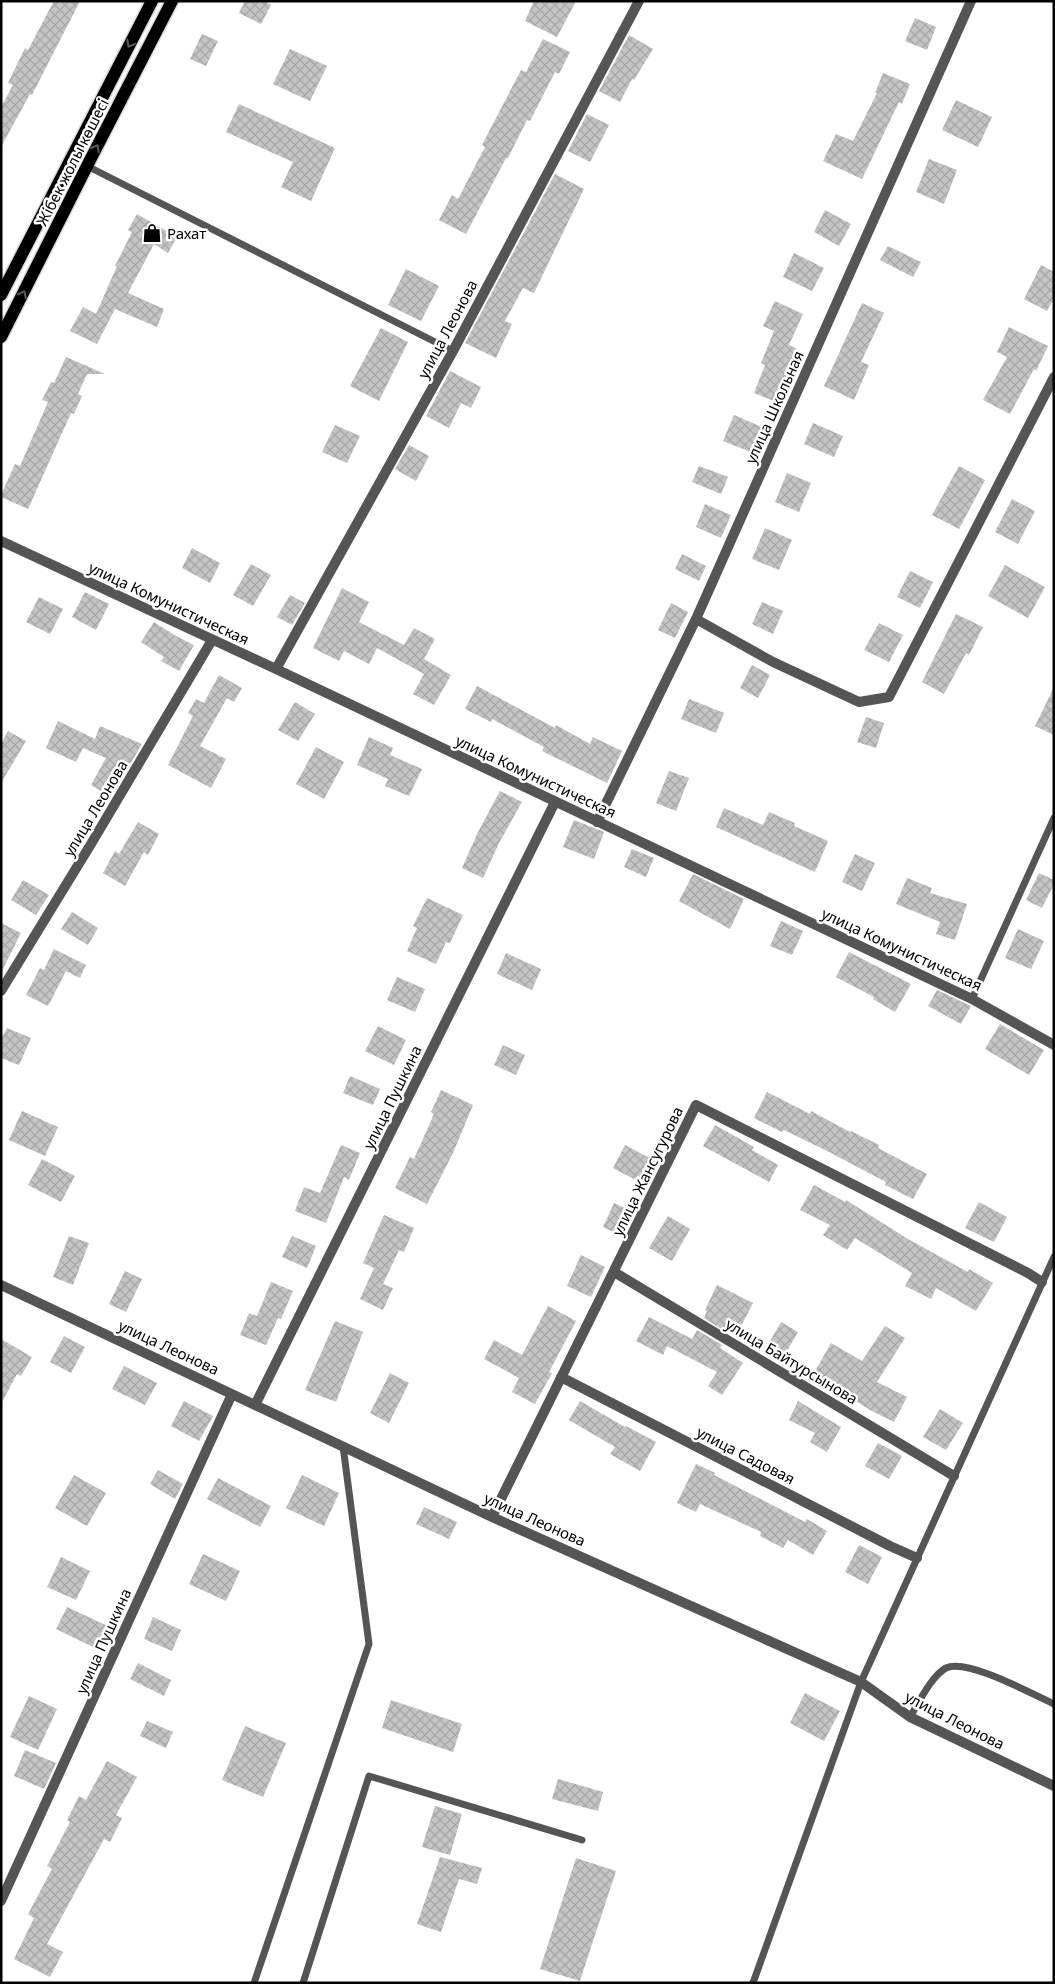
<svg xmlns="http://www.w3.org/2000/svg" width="1055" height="1984" viewBox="0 0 1055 1984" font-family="'Noto Sans',sans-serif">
<defs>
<pattern id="building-cross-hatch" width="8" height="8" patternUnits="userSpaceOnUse" patternTransform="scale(1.25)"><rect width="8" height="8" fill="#c4c4c4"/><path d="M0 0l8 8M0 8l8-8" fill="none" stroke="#a7a7a7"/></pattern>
</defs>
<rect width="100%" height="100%" fill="#fff"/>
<path fill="url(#building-cross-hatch)" d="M 54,1 L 80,1 L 32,95 L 30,94 L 1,147 L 1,107 L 13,85 L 8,83 L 25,48 L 28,50 Z
M 245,1 L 264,1 L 271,5 L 261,24 L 239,13 Z
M 534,1 L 576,1 L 557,37 L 525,21 Z
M 915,18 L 936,27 L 927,50 L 905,41 Z
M 202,34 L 218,41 L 206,66 L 190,59 Z
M 629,35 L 653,49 L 634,80 L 632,79 L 620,102 L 599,91 Z
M 543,39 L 570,52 L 559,74 L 555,72 L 530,121 L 527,120 L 508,158 L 506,158 L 466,234 L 439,220 L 452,195 L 458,199 L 485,147 L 482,145 L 521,70 L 526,72 Z
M 290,49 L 327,66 L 310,101 L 273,84 Z
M 883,73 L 910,84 L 902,104 L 899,102 L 862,179 L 823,161 L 836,134 L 853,141 L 877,93 L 875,93 Z
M 956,100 L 992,117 L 978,147 L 942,130 Z
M 239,104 L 335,148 L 311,201 L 281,187 L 293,162 L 226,132 Z
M 587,114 L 609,125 L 590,162 L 568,151 Z
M 929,159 L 957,170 L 944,204 L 916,192 Z
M 555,174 L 584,189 L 534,293 L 523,288 L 505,321 L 512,324 L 496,358 L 465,343 Z
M 825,210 L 851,224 L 839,246 L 814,232 Z
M 137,214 L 177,237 L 168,253 L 154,244 L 128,293 L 164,309 L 157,327 L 115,309 L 97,344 L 70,331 L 83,307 L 96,314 L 117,266 L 115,266 L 132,232 L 128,230 Z
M 888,246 L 921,262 L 913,277 L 880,260 Z
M 794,253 L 824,268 L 812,291 L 783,277 Z
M 1041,265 L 1054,272 L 1054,298 L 1047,311 L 1024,299 Z
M 406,269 L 439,286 L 421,321 L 388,305 Z
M 775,301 L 803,314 L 789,345 L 797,349 L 776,402 L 754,393 L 765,365 L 761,363 L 774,331 L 763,326 Z
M 862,303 L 884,313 L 861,362 L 869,365 L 854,400 L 824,386 Z
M 1009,327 L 1048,346 L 1036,371 L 1034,369 L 1010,414 L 983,400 L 1007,357 L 997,352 Z
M 381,328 L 408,342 L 379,401 L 350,386 Z
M 66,357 L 105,374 L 87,374 L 78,394 L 82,396 L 74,414 L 71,413 L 28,509 L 1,497 L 1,495 L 15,464 L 20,466 L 48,402 L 42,400 L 51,382 L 54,383 Z
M 450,371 L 481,387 L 471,408 L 461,403 L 449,428 L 426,416 Z
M 734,415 L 764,428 L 753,453 L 723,441 Z
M 813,423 L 843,436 L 834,457 L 804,444 Z
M 335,425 L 360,436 L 347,463 L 322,452 Z
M 409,445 L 429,456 L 416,481 L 395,469 Z
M 699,466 L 728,477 L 721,494 L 692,482 Z
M 959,466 L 985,480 L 959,529 L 932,515 Z
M 787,473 L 811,483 L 799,512 L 775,502 Z
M 1012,499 L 1035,511 L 1018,544 L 995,532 Z
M 705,504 L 731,515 L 721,538 L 696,527 Z
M 765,528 L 792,540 L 779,570 L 752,559 Z
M 192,548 L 220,563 L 210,583 L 182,568 Z
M 682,554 L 706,566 L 699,581 L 675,569 Z
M 251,564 L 271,575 L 253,606 L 233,595 Z
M 1005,565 L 1045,587 L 1028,618 L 988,596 Z
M 910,571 L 933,582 L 920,608 L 897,597 Z
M 342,588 L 369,602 L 359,622 L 404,645 L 414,628 L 435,639 L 424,659 L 451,675 L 434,705 L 413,694 L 424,674 L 377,648 L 369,664 L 344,651 L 339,661 L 313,648 Z
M 85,592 L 109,604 L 96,630 L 72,617 Z
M 290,595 L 305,603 L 292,625 L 277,617 Z
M 39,597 L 63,609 L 50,634 L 26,622 Z
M 762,602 L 783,611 L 773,634 L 752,624 Z
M 671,603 L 688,612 L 675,638 L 658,630 Z
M 956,614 L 983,627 L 969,655 L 966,653 L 944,694 L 922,682 Z
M 154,622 L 176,636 L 194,645 L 179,671 L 161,661 L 164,657 L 141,642 Z
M 879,623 L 903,635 L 889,662 L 864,650 Z
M 752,665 L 770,675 L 758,698 L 740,688 Z
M 219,675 L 242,688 L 234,702 L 227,698 L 200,746 L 226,759 L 211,788 L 168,765 L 193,716 L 188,713 L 196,699 L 204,703 Z
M 477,686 L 555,728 L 556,725 L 590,744 L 593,737 L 622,751 L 607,783 L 542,751 L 544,747 L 492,719 L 491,722 L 465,709 Z
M 1054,687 L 1054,735 L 1035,726 Z
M 689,699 L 724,713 L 716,733 L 681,719 Z
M 295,702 L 315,714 L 298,741 L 278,730 Z
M 866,717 L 884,723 L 876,748 L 857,742 Z
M 58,721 L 95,739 L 100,726 L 142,744 L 111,797 L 91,785 L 106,758 L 83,748 L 76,762 L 46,748 Z
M 8,731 L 26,741 L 1,783 L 1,744 Z
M 369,737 L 393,748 L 390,755 L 422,769 L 409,796 L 385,786 L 388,779 L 357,765 Z
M 316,747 L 344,762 L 324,799 L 296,784 Z
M 669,771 L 689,778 L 676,811 L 656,803 Z
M 500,791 L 522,802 L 499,843 L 483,878 L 462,868 L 478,832 Z
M 724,808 L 763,825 L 769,812 L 795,823 L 794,826 L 828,841 L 815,872 L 716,827 Z
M 574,820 L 604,832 L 594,859 L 563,847 Z
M 138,822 L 159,834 L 148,855 L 144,852 L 125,886 L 103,873 L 115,851 L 119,854 Z
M 632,849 L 654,858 L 646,877 L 624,867 Z
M 855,854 L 875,863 L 862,891 L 842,882 Z
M 1039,873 L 1054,880 L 1054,884 L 1042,908 L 1026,900 Z
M 693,874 L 744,899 L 730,929 L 679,901 Z
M 907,878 L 932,888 L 930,893 L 967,904 L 955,940 L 936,934 L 940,922 L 896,904 Z
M 23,880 L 49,895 L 36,915 L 11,900 Z
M 427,898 L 463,915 L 450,943 L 446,942 L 436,964 L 407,951 L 417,928 L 413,926 Z
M 72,912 L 98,928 L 88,945 L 61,929 Z
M 781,921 L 803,931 L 792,955 L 770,946 Z
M 1,923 L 21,933 L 1,973 Z
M 1018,929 L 1044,941 L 1031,969 L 1005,958 Z
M 54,949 L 86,965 L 80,978 L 66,971 L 48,1006 L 26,995 L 40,968 L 44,970 Z
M 849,952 L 911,984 L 895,1012 L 873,999 L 874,997 L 836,977 Z
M 506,953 L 541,969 L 532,990 L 497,974 Z
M 397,977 L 425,989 L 415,1012 L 387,1000 Z
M 937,990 L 971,1006 L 961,1024 L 928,1006 Z
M 1000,1024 L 1044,1050 L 1029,1075 L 985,1049 Z
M 378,1026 L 406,1040 L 394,1065 L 365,1051 Z
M 7,1028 L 31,1038 L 19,1065 L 1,1058 L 1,1040 Z
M 503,1045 L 525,1055 L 516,1075 L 494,1065 Z
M 350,1076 L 380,1089 L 373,1105 L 343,1093 Z
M 441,1090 L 473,1105 L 453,1153 L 427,1204 L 395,1188 L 410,1157 L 414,1159 L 434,1114 L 431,1112 Z
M 767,1092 L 810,1114 L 811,1111 L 850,1132 L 851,1131 L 879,1145 L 878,1148 L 927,1174 L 913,1199 L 885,1185 L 886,1182 L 827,1151 L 784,1130 L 782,1132 L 754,1118 Z
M 22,1111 L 58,1127 L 45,1156 L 9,1140 Z
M 715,1125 L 754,1147 L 752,1150 L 778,1165 L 769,1182 L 703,1146 Z
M 341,1145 L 360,1153 L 349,1180 L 344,1177 L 326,1223 L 295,1211 L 304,1187 L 320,1193 Z
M 625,1145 L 659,1163 L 647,1186 L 613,1168 Z
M 42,1159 L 75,1176 L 61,1202 L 28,1185 Z
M 814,1185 L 845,1202 L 846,1200 L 908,1239 L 968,1272 L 969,1269 L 993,1283 L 976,1311 L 936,1288 L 931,1299 L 905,1286 L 912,1273 L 855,1238 L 847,1250 L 823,1235 L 830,1225 L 800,1210 Z
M 979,1202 L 1007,1217 L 994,1242 L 965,1228 Z
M 614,1203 L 633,1212 L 622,1236 L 603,1227 Z
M 384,1215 L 414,1228 L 404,1252 L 399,1250 L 383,1284 L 393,1288 L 383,1310 L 360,1299 L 374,1268 L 363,1263 Z
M 668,1216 L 690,1229 L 672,1261 L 649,1248 Z
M 69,1236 L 89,1243 L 73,1285 L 53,1277 Z
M 292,1236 L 316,1246 L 307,1268 L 282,1257 Z
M 581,1255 L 605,1267 L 591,1297 L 567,1286 Z
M 125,1271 L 142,1279 L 126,1312 L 109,1304 Z
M 271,1282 L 293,1291 L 281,1319 L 278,1318 L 266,1345 L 240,1335 L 249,1313 L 257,1316 Z
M 717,1285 L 753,1303 L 740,1328 L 733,1324 L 728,1333 L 704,1318 L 707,1311 L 705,1310 Z
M 548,1306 L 576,1321 L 549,1372 L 552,1373 L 535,1404 L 512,1392 L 519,1378 L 484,1359 L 494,1340 L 522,1355 Z
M 649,1317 L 692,1339 L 697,1330 L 722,1345 L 720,1348 L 743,1363 L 722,1395 L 708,1386 L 717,1372 L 667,1346 L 663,1355 L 636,1341 Z
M 335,1321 L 363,1332 L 336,1402 L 305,1390 Z
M 781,1322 L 798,1332 L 783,1358 L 766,1348 Z
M 885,1326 L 905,1338 L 877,1382 L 907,1397 L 894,1422 L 870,1410 L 842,1392 L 844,1390 L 814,1373 L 831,1343 L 862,1361 Z
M 64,1336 L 85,1347 L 71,1373 L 50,1362 Z
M 1,1339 L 32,1357 L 21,1376 L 17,1374 L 1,1404 Z
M 124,1366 L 157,1383 L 145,1405 L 112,1389 Z
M 390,1373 L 409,1383 L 389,1423 L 370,1413 Z
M 184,1401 L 213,1416 L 199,1441 L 171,1426 Z
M 580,1401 L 625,1427 L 626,1426 L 656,1442 L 640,1471 L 610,1454 L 615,1447 L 569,1420 Z
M 798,1401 L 841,1427 L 827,1452 L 810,1442 L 815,1433 L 789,1420 Z
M 940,1409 L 963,1423 L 946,1450 L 923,1437 Z
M 878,1443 L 902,1456 L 889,1479 L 865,1466 Z
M 696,1464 L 715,1473 L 714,1475 L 805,1522 L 807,1519 L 827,1531 L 813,1555 L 788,1540 L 783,1548 L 760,1536 L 761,1532 L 700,1504 L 696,1512 L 677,1503 Z
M 158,1470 L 183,1484 L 175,1499 L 150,1484 Z
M 74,1475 L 106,1493 L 87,1526 L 55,1508 Z
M 302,1475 L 339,1493 L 324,1526 L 286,1508 Z
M 218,1478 L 271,1506 L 260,1527 L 207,1499 Z
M 424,1507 L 457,1522 L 449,1539 L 416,1524 Z
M 859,1545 L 882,1557 L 868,1584 L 845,1572 Z
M 203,1554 L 240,1571 L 226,1601 L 189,1584 Z
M 61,1557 L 90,1571 L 76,1600 L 47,1587 Z
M 67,1607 L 110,1627 L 99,1650 L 56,1629 Z
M 153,1617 L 181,1630 L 172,1651 L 144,1639 Z
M 138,1663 L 171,1680 L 164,1696 L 130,1679 Z
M 805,1693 L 840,1711 L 824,1741 L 790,1723 Z
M 29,1696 L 57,1709 L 38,1750 L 10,1737 Z
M 391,1700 L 462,1724 L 453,1752 L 382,1728 Z
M 147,1721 L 173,1732 L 166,1748 L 140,1736 Z
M 245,1726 L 286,1743 L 263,1797 L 222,1780 Z
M 25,1750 L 56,1763 L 44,1789 L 14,1776 Z
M 107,1761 L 137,1777 L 116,1815 L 122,1818 L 110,1842 L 104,1839 L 47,1944 L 63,1952 L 50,1977 L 14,1959 L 34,1918 L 28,1914 L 52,1869 L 47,1866 L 70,1822 L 67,1820 L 79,1796 L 86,1800 Z
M 558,1779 L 603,1792 L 598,1811 L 552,1799 Z
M 435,1806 L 462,1814 L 450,1855 L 422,1847 Z
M 440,1857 L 482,1868 L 477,1884 L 459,1879 L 441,1932 L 417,1924 Z
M 576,1858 L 616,1871 L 580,1981 L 540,1969 Z"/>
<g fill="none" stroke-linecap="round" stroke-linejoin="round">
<g stroke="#dbdbdb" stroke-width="15">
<path id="primary" d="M 1,295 L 152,1
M 1,337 L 87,166 L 172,1"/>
</g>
<path stroke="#555" stroke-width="7" d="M 87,166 L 453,351
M 972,999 L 1054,818
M 910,1717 C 918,1704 932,1675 946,1668 C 967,1658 1032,1694 1054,1704
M 254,1983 L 369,1644 L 343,1446
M 303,1983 L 369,1776 L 582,1840
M 753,1983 L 861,1682 L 1054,1257"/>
<path stroke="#555" stroke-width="10" d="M 1,541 L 276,669 L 972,999 L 1054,1045
M 696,619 L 773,662 L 859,702 L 889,697 L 1054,377
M 276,669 L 453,351 L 639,1
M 597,822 L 696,619 L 971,1
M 1,991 L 91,844 L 212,640
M 614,1272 L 954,1476
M 1,1285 L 492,1517 L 861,1682 L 910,1717 L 1054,1786
M 561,1377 L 890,1546 L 917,1558
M 255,1405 L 555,802
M 492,1517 L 696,1105 L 1028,1273 L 1042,1282
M 1,1901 L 232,1394"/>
<use href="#primary" stroke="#000" stroke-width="12"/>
</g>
<defs><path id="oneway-chevron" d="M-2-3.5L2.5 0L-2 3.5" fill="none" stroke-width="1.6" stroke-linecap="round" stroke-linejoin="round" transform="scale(1.25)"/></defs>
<g stroke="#595959">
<use href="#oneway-chevron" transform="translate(130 44) rotate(118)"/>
<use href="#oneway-chevron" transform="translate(96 148) rotate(-63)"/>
<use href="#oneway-chevron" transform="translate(23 294) rotate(-63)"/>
</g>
<defs>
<g id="shop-bare" transform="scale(1.5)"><path d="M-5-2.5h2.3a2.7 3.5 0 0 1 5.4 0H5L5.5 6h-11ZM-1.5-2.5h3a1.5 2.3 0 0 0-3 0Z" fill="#000" stroke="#fff" stroke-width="2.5" paint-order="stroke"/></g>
</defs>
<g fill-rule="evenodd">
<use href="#shop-bare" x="152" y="233"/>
</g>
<g text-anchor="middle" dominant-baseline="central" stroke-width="5" stroke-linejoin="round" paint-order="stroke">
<g font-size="15" fill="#000" stroke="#fff">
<text transform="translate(72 162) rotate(-63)">Жібек жолы көшесі</text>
<text transform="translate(447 329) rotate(-62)">улица Леонова</text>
<text transform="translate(774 407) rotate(-66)">улица Школьная</text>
<text transform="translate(169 603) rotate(25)">улица Комунистическая</text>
<text transform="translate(536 776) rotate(25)">улица Комунистическая</text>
<text transform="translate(95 808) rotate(-59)">улица Леонова</text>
<text transform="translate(902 949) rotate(25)">улица Комунистическая</text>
<text transform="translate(392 1097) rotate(-64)">улица Пушкина</text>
<text transform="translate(647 1171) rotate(-64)">улица Жансугурова</text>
<text transform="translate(169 1347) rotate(25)">улица Леонова</text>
<text transform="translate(792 1361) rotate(31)">улица Байтурсынова</text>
<text transform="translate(746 1455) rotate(27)">улица Садовая</text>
<text transform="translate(535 1519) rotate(24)">улица Леонова</text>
<text transform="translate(103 1641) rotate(-66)">улица Пушкина</text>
<text transform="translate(955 1720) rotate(27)">улица Леонова</text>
</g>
<g font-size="15" fill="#000" stroke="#fff" text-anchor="start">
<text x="167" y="233">Рахат</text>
</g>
</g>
<rect width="1055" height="1984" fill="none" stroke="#000000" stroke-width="5"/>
</svg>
